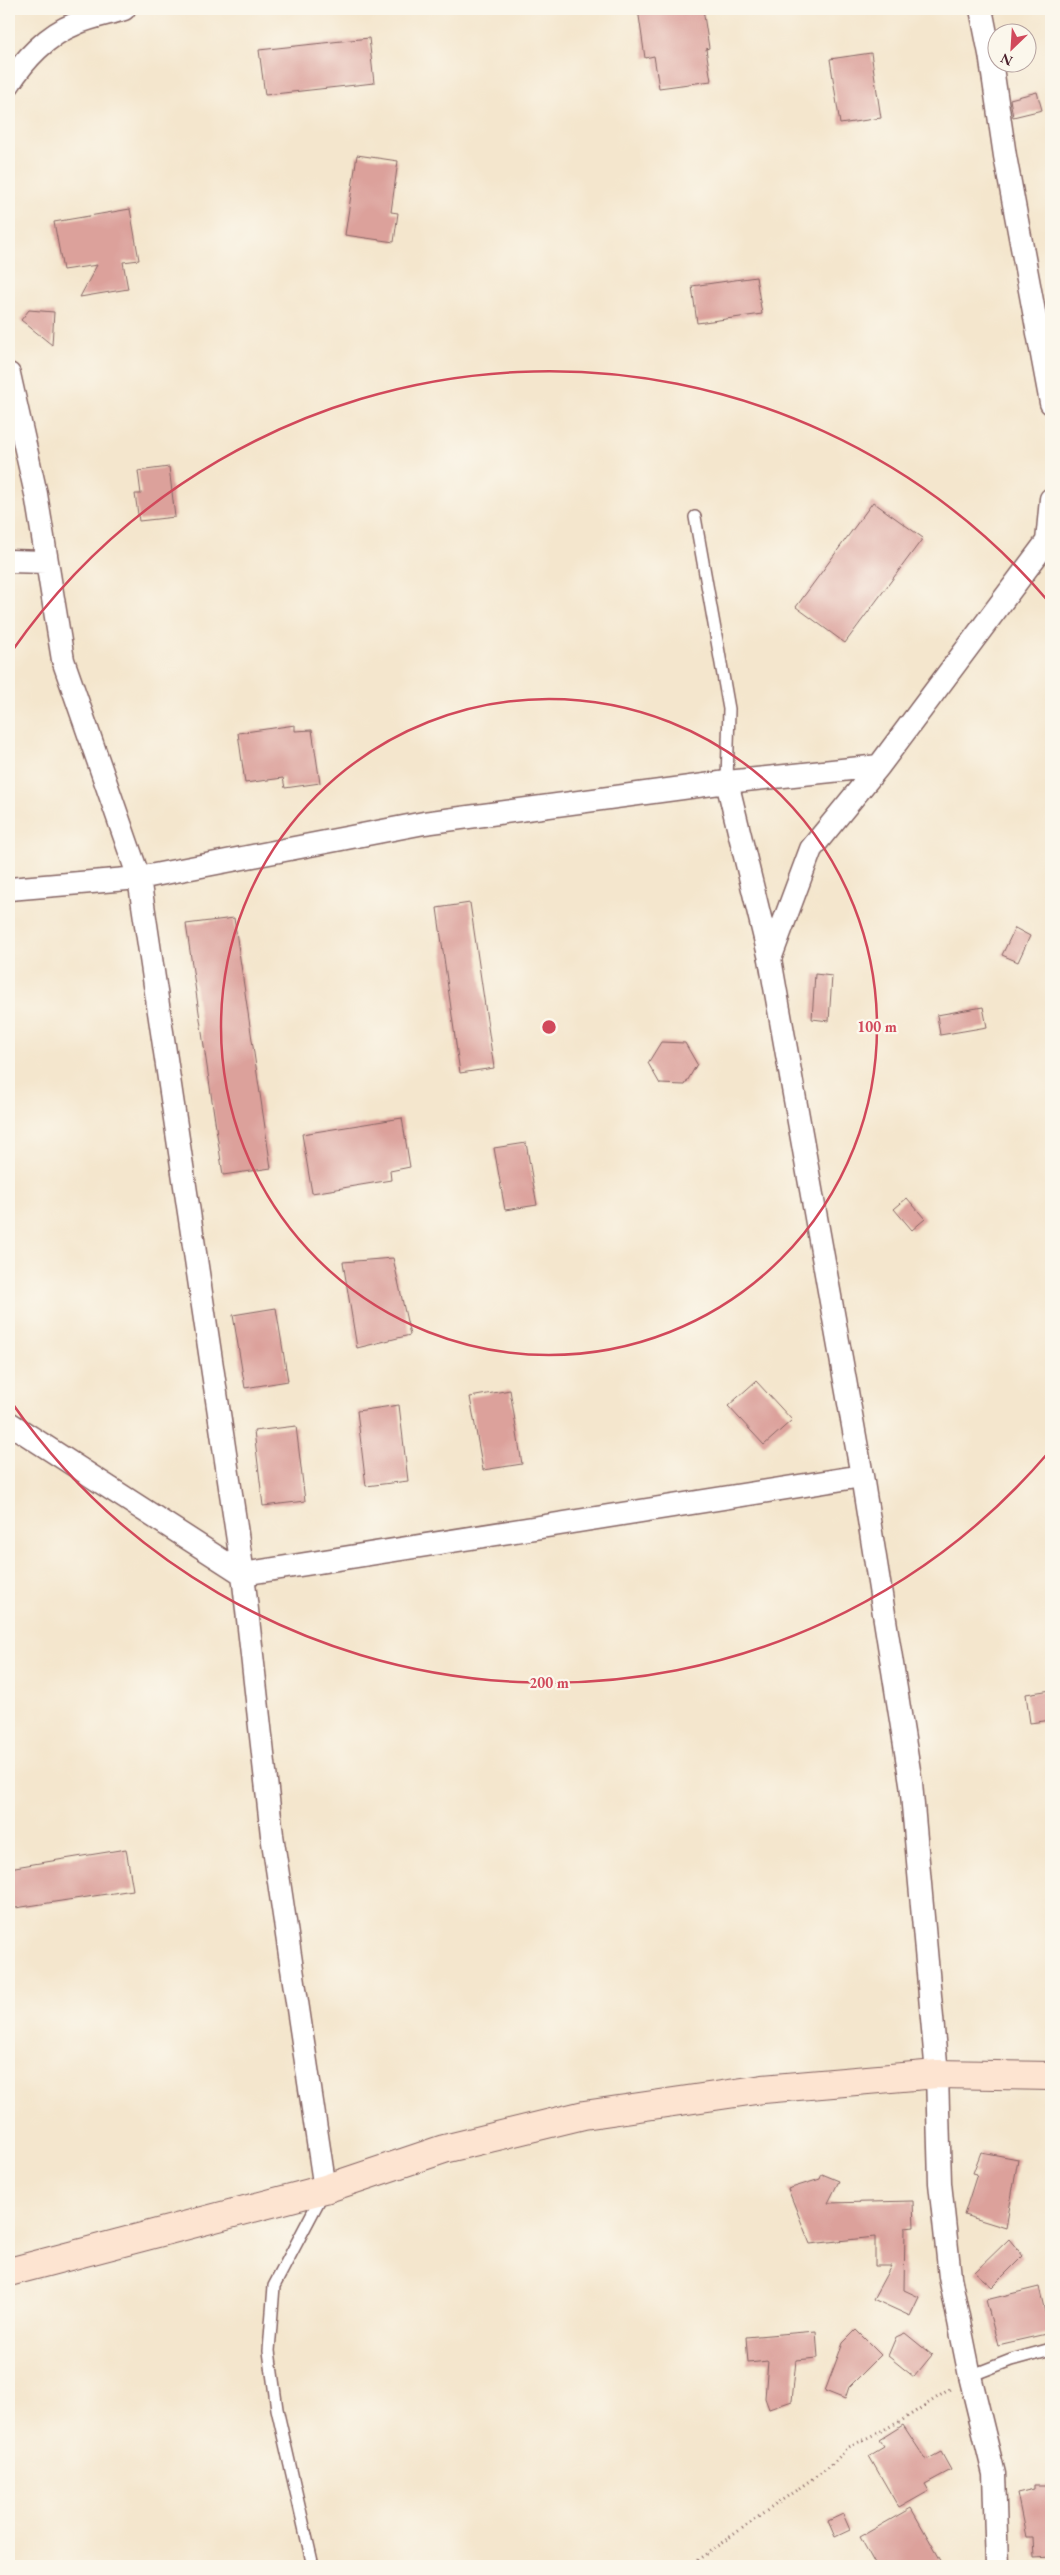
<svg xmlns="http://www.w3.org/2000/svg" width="1060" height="2575" viewBox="0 0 1060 2575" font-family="'EB Garamond',serif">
<rect width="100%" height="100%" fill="#fbf7ec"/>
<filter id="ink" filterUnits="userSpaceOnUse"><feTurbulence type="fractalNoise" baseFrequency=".02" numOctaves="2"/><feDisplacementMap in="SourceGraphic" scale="10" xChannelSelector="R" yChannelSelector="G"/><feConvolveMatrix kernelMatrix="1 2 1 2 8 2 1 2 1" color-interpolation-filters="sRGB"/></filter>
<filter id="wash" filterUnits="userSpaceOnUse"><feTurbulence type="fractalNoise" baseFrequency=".0096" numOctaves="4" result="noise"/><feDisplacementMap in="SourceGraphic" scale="20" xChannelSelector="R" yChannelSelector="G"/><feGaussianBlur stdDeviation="1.12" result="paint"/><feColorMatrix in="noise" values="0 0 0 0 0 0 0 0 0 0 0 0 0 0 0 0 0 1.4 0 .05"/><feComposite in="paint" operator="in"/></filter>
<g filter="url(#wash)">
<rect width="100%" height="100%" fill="#f4e6cd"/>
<g id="blocks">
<path fill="#dca19b" d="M 638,9 L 703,9 L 709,48 L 706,49 L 711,81 L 659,88 L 654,56 L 645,58 Z
M 369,38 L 374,83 L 265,95 L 259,50 Z
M 871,53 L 881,118 L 840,124 L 830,59 Z
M 1037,92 L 1042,110 L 1013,117 L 1010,99 Z
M 357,155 L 398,161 L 391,212 L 398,213 L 394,242 L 345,235 Z
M 130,209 L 139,260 L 123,262 L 128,289 L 80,297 L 97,265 L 63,270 L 54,222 Z
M 756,277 L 762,314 L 697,323 L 692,286 Z
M 29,310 L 54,312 L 52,345 L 21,320 Z
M 169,467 L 175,517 L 139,521 L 135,494 L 141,494 L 138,471 Z
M 873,502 L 923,538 L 845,643 L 796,607 Z
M 295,725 L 295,731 L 312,730 L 320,783 L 285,788 L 283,778 L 245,783 L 238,733 Z
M 470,903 L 494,1068 L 460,1073 L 437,908 Z
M 234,918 L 271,1168 L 223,1175 L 186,924 Z
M 1015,928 L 1030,936 L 1018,962 L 1002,955 Z
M 815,974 L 832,976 L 829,1021 L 812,1019 Z
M 983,1007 L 987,1027 L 940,1035 L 937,1015 Z
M 661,1042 L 685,1043 L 697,1064 L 685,1085 L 660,1084 L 648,1063 Z
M 402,1118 L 410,1167 L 390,1171 L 391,1180 L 312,1193 L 302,1134 Z
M 526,1143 L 537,1205 L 505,1210 L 494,1148 Z
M 907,1198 L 925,1219 L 912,1230 L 894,1209 Z
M 393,1258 L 410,1335 L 357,1348 L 343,1262 Z
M 276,1308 L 288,1381 L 245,1388 L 233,1315 Z
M 756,1381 L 792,1420 L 764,1445 L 728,1406 Z
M 510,1390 L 522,1464 L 483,1470 L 470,1397 Z
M 399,1405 L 408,1481 L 366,1486 L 357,1411 Z
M 296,1426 L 305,1501 L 263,1506 L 254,1431 Z
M 1051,1690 L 1051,1720 L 1030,1723 L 1026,1694 Z
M 126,1849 L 133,1890 L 9,1909 L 9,1868 Z
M 981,2152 L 1018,2159 L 1006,2228 L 964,2215 L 977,2174 L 973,2173 Z
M 822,2174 L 839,2181 L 828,2203 L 913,2201 L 914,2227 L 905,2228 L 904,2290 L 919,2297 L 910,2316 L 873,2299 L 891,2266 L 875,2266 L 875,2237 L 810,2244 L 788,2189 L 820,2179 Z
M 1009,2239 L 1023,2256 L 992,2287 L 975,2272 Z
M 1039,2287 L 1050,2333 L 998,2345 L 986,2300 Z
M 856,2330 L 881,2355 L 849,2387 L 845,2399 L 825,2391 L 843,2343 Z
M 816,2331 L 818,2358 L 796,2360 L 792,2401 L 769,2409 L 765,2398 L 768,2361 L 748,2363 L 746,2337 Z
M 905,2333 L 932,2355 L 914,2377 L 888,2356 L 896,2337 Z
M 903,2425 L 926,2460 L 941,2452 L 951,2470 L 925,2484 L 929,2491 L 899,2508 L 869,2456 L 884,2447 L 879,2440 Z
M 1034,2485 L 1051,2485 L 1051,2557 L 1034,2558 L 1033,2537 L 1026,2537 L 1017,2493 L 1034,2489 Z
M 911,2508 L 944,2566 L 876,2566 L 860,2537 Z
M 843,2514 L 850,2530 L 835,2537 L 828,2521 Z"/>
</g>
</g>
<g filter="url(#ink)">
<use href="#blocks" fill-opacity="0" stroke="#866564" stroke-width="1"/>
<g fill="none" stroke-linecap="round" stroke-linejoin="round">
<g stroke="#866564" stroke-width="14">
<path id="lane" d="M 695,517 L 729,709 L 727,782
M 970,2376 L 1011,2360 L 1051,2349
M 313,2566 L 277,2409 L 269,2351 L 274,2286 L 323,2193"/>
</g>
<g stroke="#866564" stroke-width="25">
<path id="street" d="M 981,9 L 990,54 L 1005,156 L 1051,403
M 9,84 C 24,60 47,35 75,24 C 90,17 108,14 124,9
M 9,374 L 36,494 L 63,660 L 139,878 L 243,1574 L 272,1835 L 325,2189
M 1047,542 L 1051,499
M 9,561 L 46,562
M 727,782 L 770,959 L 862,1476 L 911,1783 L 937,2074 L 940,2183 L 950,2277 L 970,2376 L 994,2474 L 997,2566
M 9,889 L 139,878 L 424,823 L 727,782 L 879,766 L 1051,536
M 770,959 L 811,849 L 879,766
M 9,1423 L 243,1574 L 862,1476"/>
</g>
<g stroke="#866564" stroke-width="30">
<path id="secondary" d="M 9,2272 L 325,2189 L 444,2149 L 584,2115 L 763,2089 L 937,2074 L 1051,2076"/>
</g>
<path stroke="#866564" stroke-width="3" stroke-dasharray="1 4" stroke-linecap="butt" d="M 689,2566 L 829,2467 L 849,2447 L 901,2421 L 950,2389"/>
<use href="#lane" stroke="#fff" stroke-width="11"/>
<use href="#street" stroke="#fff" stroke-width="22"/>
<use href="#secondary" stroke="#fde4d1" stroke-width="28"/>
</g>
</g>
<g fill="none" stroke="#d1495b" stroke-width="2.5">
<circle cx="549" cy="1027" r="328"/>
<path d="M1048 1453A656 656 0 0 1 12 1403M12 651A656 656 0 0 1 1048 601"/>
</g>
<circle cx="549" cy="1027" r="8" fill="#d1495b" stroke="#fbf7ec" stroke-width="2.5"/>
<g font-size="15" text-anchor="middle" font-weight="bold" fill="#d1495b" stroke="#fbf7ec" stroke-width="4.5" stroke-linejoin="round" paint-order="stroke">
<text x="877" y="1032">100 m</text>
<text x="549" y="1688">200 m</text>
</g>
<rect width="1060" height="2575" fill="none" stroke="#fbf7ec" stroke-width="30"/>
<g transform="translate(1012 48) rotate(205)"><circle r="24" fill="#fbf7ec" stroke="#b4a19f"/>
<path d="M0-4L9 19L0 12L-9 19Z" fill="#d1495b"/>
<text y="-8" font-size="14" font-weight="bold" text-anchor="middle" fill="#4a1f2b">N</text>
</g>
</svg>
